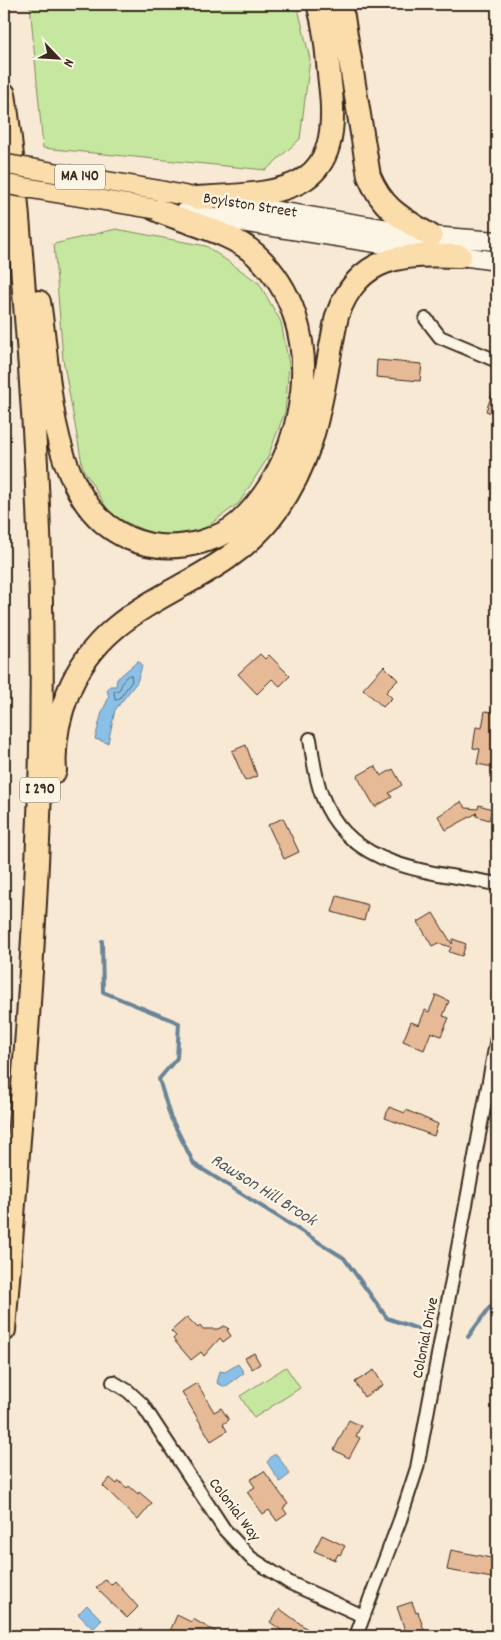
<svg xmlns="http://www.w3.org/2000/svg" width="501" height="1640" viewBox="0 0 501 1640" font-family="Dekko,sans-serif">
<rect width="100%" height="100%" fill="#f8e9d5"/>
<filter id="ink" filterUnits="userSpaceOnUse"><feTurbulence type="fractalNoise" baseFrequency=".02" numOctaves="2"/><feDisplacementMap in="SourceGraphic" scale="10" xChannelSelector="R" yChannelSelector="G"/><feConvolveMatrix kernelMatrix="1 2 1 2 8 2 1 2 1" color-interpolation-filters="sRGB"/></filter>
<g filter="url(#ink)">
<path fill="#c5e7a0" stroke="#80885f" d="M 30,4 L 297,4 L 310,59 L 300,139 L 266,170 L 43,148 Z
M 116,229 L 206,246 L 259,283 L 281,322 L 289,365 L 285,412 L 267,459 L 239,503 L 201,531 L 156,536 L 111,515 L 83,469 L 63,359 L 54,244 Z
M 286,1367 L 300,1388 L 254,1418 L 240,1396 Z"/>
<path fill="#8ac0e8" stroke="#6a8497" d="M 138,661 L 142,666 L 137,682 L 115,710 L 108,743 L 95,739 L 102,712 L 109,697 L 107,690 L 110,686 L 116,686 L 117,679 Z
M 238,1364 L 244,1373 L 225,1387 L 217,1383 L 220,1371 L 225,1372 Z
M 273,1455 L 277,1455 L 290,1474 L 280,1482 L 267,1462 Z
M 87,1605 L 102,1620 L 93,1629 L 78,1614 Z"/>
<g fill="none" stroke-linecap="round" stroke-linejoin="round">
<path stroke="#5b666f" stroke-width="1" d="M 131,675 L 132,681 L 119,699 L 115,700 L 114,692 L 120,689 C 122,683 124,675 131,675 Z"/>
<path stroke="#6a8497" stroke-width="4" d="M 102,941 L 103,992 L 179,1023 L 177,1058 L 159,1079 L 170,1116 L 194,1164 L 344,1258 L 387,1318 L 418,1329
M 468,1337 L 490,1307 L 497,1307"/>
</g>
<path fill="#e6ba96" stroke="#3b2a1e" d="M 377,360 L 422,364 L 420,381 L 376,377 Z
M 496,383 L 497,384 L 497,415 L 486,411 Z
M 260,654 L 265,659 L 269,655 L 290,676 L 280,686 L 272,679 L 257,694 L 238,674 Z
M 384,666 L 398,680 L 386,692 L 392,698 L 383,707 L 363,689 Z
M 485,711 L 497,713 L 497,742 L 493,767 L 477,764 L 480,749 L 473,748 L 476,727 L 482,728 Z
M 246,745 L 257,776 L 245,781 L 232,751 Z
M 375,766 L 381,776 L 393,769 L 402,785 L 389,793 L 392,797 L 375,807 L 357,776 Z
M 461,802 L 466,808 L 478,809 L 479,805 L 492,809 L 489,820 L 476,816 L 477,813 L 446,830 L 438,816 Z
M 283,818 L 299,852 L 284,859 L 268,825 Z
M 337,896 L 368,905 L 364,921 L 332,912 Z
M 433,913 L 452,944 L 453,939 L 466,944 L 462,956 L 449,952 L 451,947 L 438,943 L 432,946 L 418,922 Z
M 436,995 L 449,1001 L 443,1016 L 449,1018 L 441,1036 L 431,1032 L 424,1050 L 403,1041 L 411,1022 L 419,1025 L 425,1010 L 429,1012 Z
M 389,1107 L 405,1113 L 406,1110 L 438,1124 L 434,1136 L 385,1118 Z
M 187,1317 L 198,1328 L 200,1326 L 202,1329 L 218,1329 L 224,1326 L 229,1329 L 227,1330 L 231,1336 L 223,1342 L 220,1338 L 204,1356 L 201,1352 L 191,1360 L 173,1339 L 176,1336 L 171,1331 Z
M 254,1353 L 260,1364 L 252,1369 L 245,1358 Z
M 374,1370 L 383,1385 L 364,1397 L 355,1382 Z
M 197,1383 L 214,1412 L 221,1408 L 229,1420 L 223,1424 L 227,1431 L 211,1441 L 182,1392 Z
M 349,1420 L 361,1426 L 356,1436 L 360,1438 L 349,1458 L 334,1450 Z
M 264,1471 L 288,1504 L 283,1508 L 287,1514 L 277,1521 L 269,1510 L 263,1514 L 247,1492 L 255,1487 L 250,1480 Z
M 110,1478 L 117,1484 L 119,1481 L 127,1488 L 129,1486 L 138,1494 L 139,1492 L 152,1503 L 138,1520 L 103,1486 Z
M 322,1535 L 345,1546 L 340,1555 L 338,1554 L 335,1560 L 314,1551 Z
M 451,1550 L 496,1559 L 492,1578 L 447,1570 Z
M 106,1579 L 111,1585 L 115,1581 L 138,1607 L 127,1618 L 96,1588 Z
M 412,1602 L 416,1613 L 418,1612 L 425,1633 L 423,1634 L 424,1636 L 407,1636 L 397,1607 Z
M 280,1609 L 317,1636 L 289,1636 L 270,1622 Z
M 177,1615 L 191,1622 L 193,1619 L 223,1636 L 168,1636 Z"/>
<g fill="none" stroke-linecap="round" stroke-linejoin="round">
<g stroke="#3b2a1e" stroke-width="16">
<path id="minor" d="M 426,319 L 440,337 L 497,361
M 310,739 C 313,758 315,778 322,796 C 350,870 430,871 497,884
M 113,1382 L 128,1391 L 142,1404 L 224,1529 L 251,1558 L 290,1583 L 363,1616
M 356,1636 L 400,1520 L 417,1468 L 497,1038"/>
</g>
<g stroke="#3b2a1e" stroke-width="21">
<path id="secondary" d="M 223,202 L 431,236 L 497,241
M 183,213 L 421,250
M 447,254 L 497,261"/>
</g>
<g stroke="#3b2a1e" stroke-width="22">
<path id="primary" d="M 157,190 L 196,198"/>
</g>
<g stroke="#3b2a1e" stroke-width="26">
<path id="motorway" d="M 338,4 L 343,17 L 369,176 C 383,210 402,218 431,236
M 4,94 C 15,167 20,242 26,317 C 39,473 45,632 40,789 C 34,970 18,1150 4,1330
M 196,198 C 287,193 344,194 330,83 C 327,56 326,29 318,4
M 39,302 C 49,363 47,432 77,488 C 102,536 149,556 201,542 C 215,538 228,533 239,523 C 310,458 331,323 256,255 C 232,232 185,223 155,209
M 55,771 C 53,744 58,718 68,693 C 107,594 210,594 270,519 C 320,456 321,390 337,316 C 359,254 403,254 460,256"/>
</g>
<use href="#minor" stroke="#fcf5e5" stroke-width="12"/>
<use href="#secondary" stroke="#fcf5e5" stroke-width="18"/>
<use href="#primary" stroke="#faddab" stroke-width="19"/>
<use href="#motorway" stroke="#faddab" stroke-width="22"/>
<g stroke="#3b2a1e" stroke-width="22" stroke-linecap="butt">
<path id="primary-bridge" d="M 4,164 L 157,190
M 4,184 L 155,209"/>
</g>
<use href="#primary-bridge" stroke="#faddab" stroke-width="19"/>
</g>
</g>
<g text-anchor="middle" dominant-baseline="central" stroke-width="4.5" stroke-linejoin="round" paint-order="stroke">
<g fill="#fcf5e5" stroke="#75675a" stroke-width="1">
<rect x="55" y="164.5" width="50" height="25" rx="4"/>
<rect x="20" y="777.5" width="40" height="25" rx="4"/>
</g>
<g font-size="15" font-weight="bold" fill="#3b2a1e">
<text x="80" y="177">MA 140</text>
<text x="40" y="790">I 290</text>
</g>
<g font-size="16" fill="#3b2a1e" stroke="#fcf5e5">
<text transform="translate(250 206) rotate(9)">Boylston Street</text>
<text transform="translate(426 1338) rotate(-79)">Colonial Drive</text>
<text transform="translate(234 1510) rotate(53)">Colonial Way</text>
</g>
<g font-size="18" font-style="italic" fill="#53575b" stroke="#fcf5e5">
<text transform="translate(263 1191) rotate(32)">Rawson Hill Brook</text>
</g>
</g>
<rect width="501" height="1640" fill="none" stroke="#fcf5e5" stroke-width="20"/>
<rect x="10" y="10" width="481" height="1620" fill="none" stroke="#3b2a1e" stroke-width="2" filter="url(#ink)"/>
<g transform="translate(58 58) rotate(115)" stroke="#fcf5e5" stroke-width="4" paint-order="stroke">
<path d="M0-4L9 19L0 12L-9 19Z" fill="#3b2a1e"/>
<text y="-8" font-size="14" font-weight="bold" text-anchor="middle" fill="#3b2a1e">N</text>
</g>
</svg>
